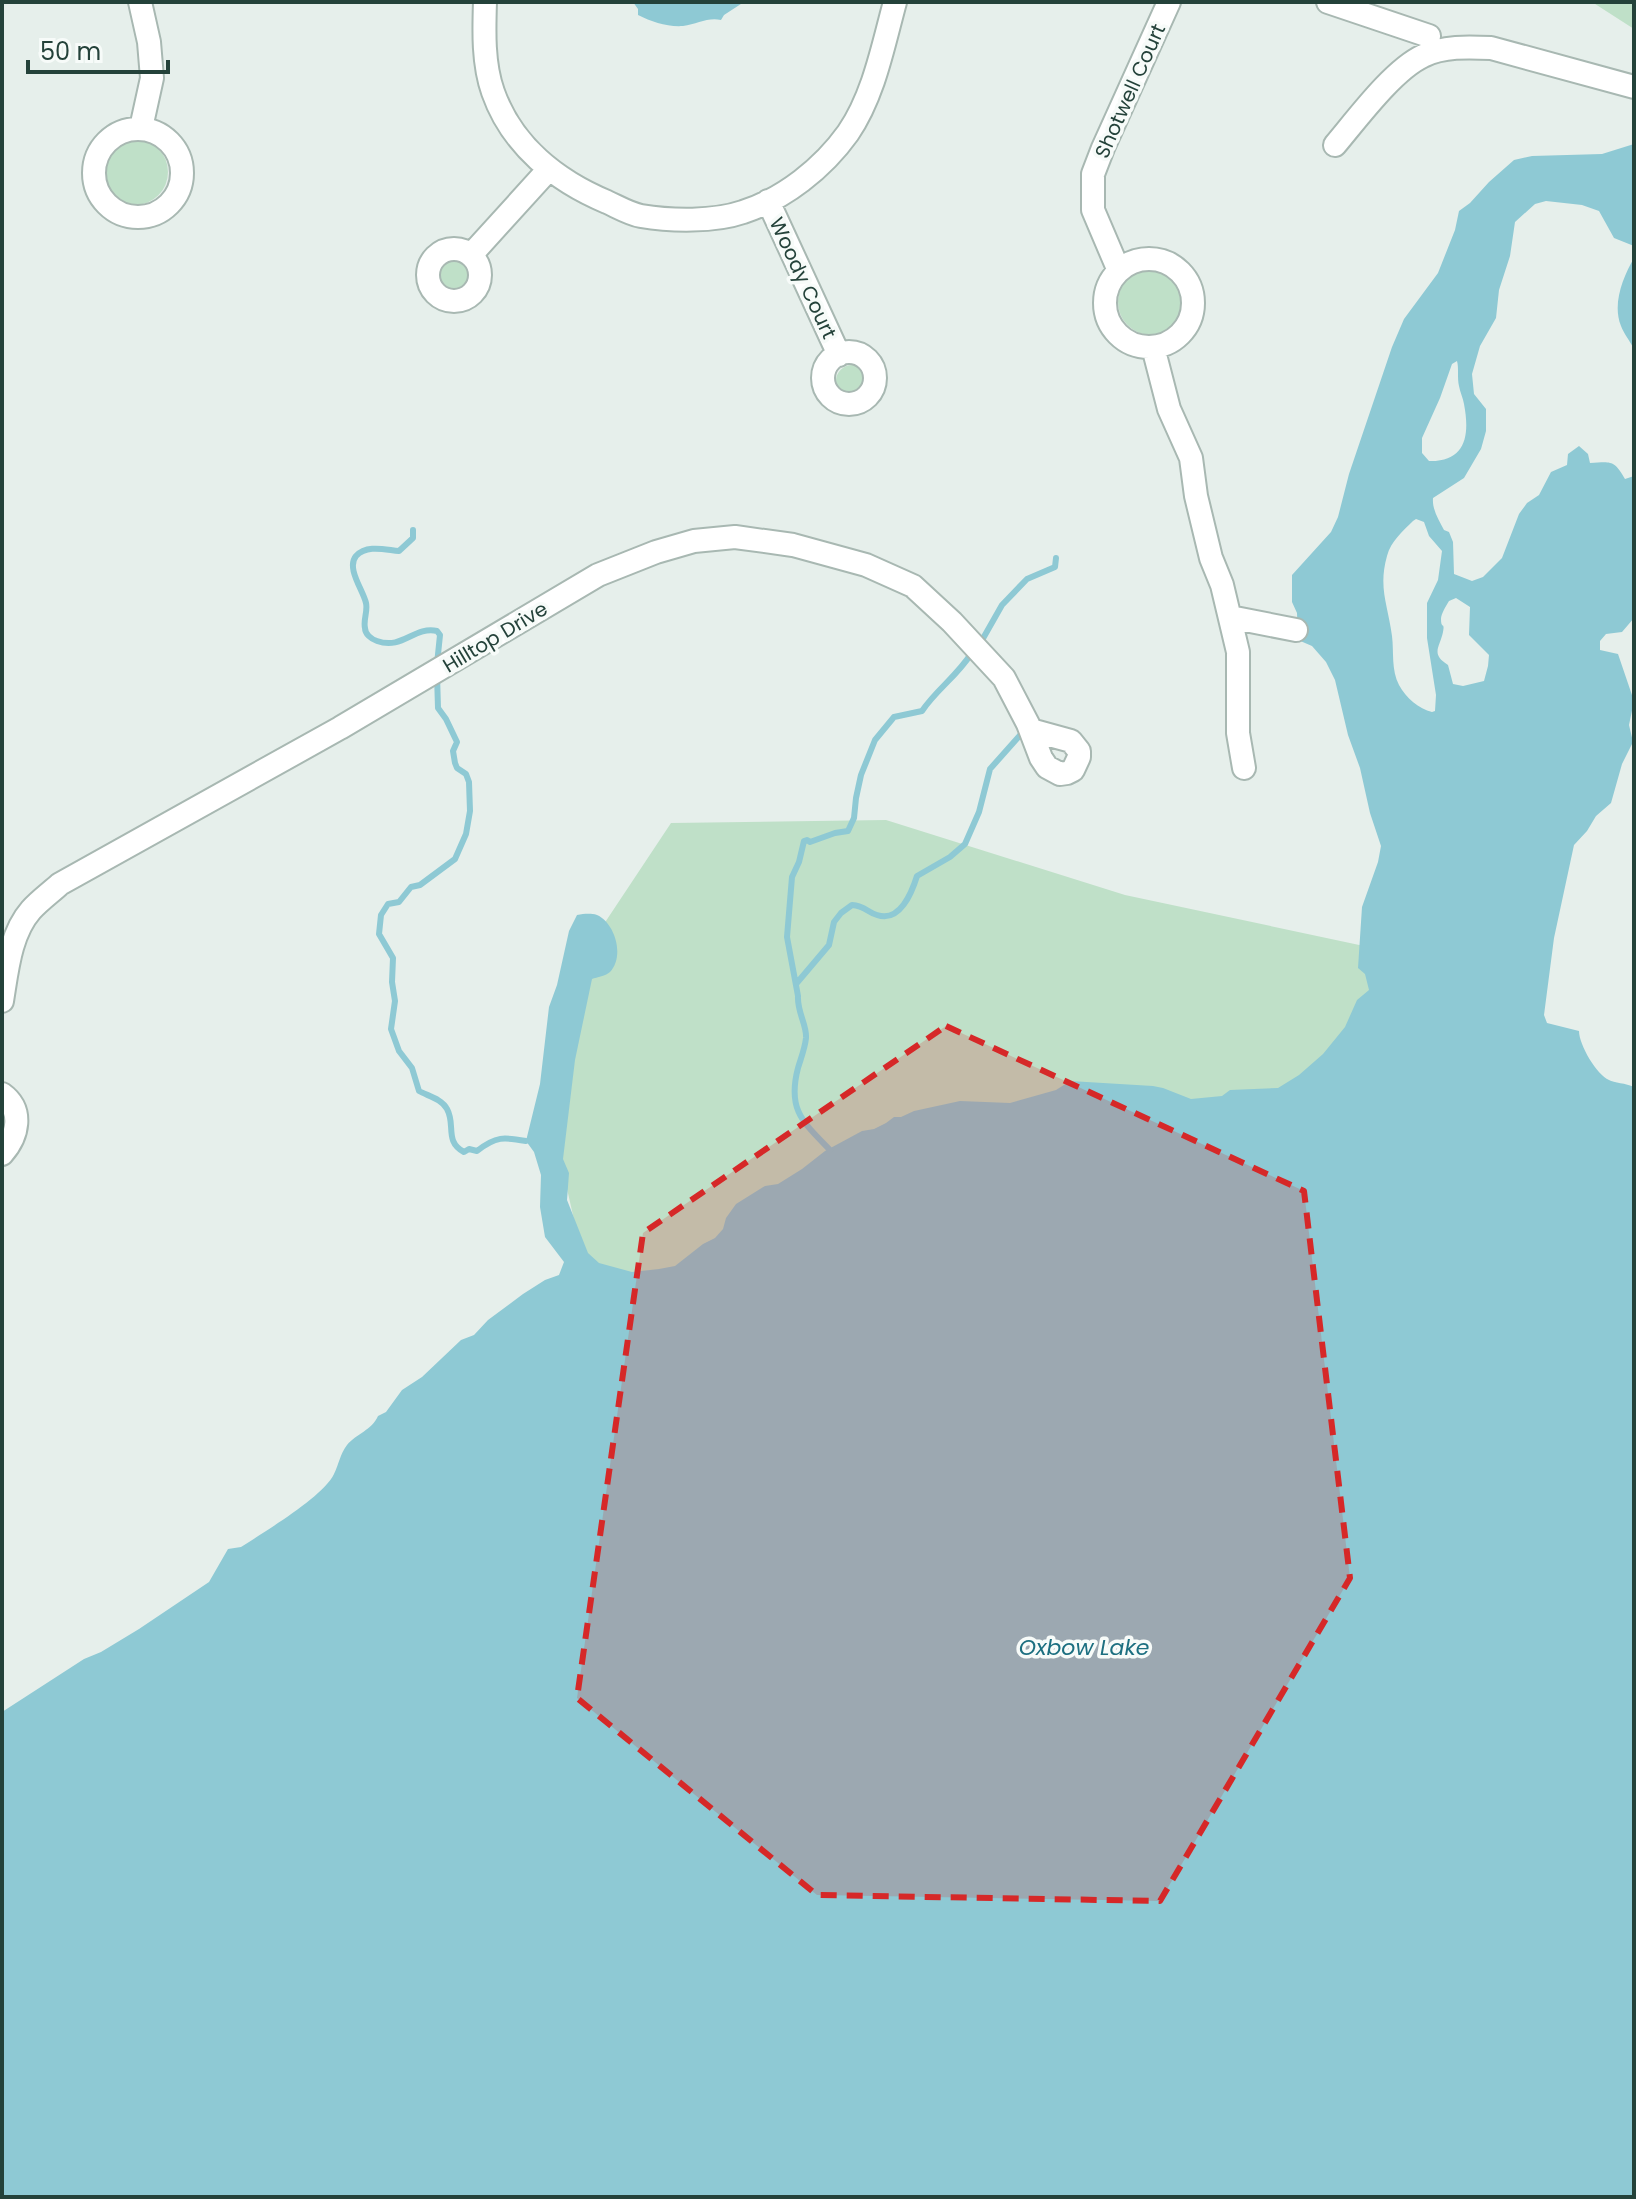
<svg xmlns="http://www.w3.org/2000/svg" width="1636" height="2199" viewBox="0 0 1636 2199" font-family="Poppins,sans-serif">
<rect width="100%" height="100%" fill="#e6efeb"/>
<path fill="#bfe0c8" d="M 1592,2 L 1634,2 L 1634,29 Z
M102 172a33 33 0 1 1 66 0a33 33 0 1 1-66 0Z
M437 275a16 16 0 1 1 32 0a16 16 0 1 1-32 0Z
M1118 302a33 33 0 1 1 66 0a33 33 0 1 1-66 0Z
M836 381a16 16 0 1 1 32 0a16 16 0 1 1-32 0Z
M 886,820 L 1125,895 L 1425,959 L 1334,1135 L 589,1286 L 551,1118 L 590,945 L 671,823 Z"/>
<path fill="#8ec9d4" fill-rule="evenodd" d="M 633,2 L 744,2 L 724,15 L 721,20 C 708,17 697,24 683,26 C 667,27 652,22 638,15 L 638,9 Z
M 1634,144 L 1634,246 L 1614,238 L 1599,211 L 1582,205 L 1546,201 L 1535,204 L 1515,222 L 1510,256 L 1499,290 L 1496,318 L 1480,346 L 1472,374 L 1474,394 L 1486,409 L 1486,431 L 1481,449 L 1464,478 L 1433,498 C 1432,510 1439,520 1444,530 L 1449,532 L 1453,542 L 1454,574 L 1472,581 L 1483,577 L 1502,558 L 1519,514 L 1527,503 L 1539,495 L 1551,472 L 1567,465 L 1568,454 L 1579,446 L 1588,454 L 1590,463 C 1610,462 1614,459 1625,479 L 1634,476 L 1634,618 L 1622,632 L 1606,634 L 1600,641 L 1600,650 L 1618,654 L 1634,701 L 1629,725 L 1633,742 L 1622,764 L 1611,803 L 1596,816 L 1587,831 L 1574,845 L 1554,938 L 1544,1015 L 1547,1023 L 1579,1031 C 1579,1045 1597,1075 1609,1080 C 1614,1083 1626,1083 1634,1087 L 1634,2197 L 2,2197 L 2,1712 L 84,1659 L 101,1652 L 139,1629 L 209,1582 L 228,1549 L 241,1547 C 264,1532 323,1497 334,1474 C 339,1464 340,1454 347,1445 C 356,1434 372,1430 378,1416 L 386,1412 L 402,1390 L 422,1377 L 461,1340 L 474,1335 L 488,1320 L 523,1294 L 545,1280 L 559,1275 L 564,1262 L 545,1237 L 540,1207 L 541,1175 L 534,1152 L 526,1141 L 540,1084 L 549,1007 L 557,985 L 569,931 L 577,915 C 584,914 590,913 597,915 C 615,923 625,956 610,972 C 606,976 597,977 592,979 L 575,1060 L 563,1159 L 569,1173 L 567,1200 L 588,1253 L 599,1263 L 632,1272 L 659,1269 L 675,1266 L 703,1244 L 715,1238 L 723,1229 L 726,1218 L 736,1204 L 765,1186 L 778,1184 L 802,1169 L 825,1151 L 862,1131 L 874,1129 L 886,1123 L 894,1117 L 901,1117 L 914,1111 L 960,1101 L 1010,1103 L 1056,1090 L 1070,1081 L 1153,1086 L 1163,1088 L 1191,1099 L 1222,1096 L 1230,1090 L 1278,1088 L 1299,1075 L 1323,1054 L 1345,1027 L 1357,1000 L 1369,990 L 1365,974 L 1358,968 L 1362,907 L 1378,862 L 1381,846 L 1370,813 L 1360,768 L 1348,735 L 1335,680 L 1326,662 L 1312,646 L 1298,640 L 1297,613 L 1292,602 L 1292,575 L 1331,532 L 1338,517 L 1349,474 L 1392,347 L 1404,319 L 1438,273 L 1455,230 L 1459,211 L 1470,203 L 1489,182 L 1514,160 L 1532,156 L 1602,154 ZM 1457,361 C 1459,368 1457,378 1459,386 C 1460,392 1463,398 1464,404 C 1470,435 1466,462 1429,461 L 1422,453 L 1422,438 L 1440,398 L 1452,364 ZM 1416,519 L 1424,522 L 1429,536 L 1442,551 L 1438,580 L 1427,603 L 1427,638 L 1436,695 L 1435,711 L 1432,712 C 1419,709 1406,698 1399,685 C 1391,670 1394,652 1392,636 C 1388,605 1378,588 1387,556 C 1391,541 1403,531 1413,521 ZM 1456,598 L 1470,607 L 1469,635 L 1489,655 L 1488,666 L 1484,681 L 1463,686 L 1453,684 L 1448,665 C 1430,654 1440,647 1443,632 C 1445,621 1441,630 1441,619 C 1441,614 1446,606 1449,601 Z
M 1634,258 L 1634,349 C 1630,341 1624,334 1621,326 C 1612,304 1623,277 1634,258 Z"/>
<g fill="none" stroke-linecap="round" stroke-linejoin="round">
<path stroke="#8ec9d4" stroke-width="6" d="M 413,530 L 413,538 L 399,551 C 386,550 367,544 356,556 C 346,568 363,590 366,603 C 368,611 363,620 365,628 C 365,634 371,639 377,641 C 403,650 414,626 437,631 L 440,635 L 437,664
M 981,642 L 1002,605 L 1027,579 L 1055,567 L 1056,558
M 437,675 L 438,708 L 446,719 L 457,742 L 453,751 L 455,763 L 457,768 L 466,774 L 469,782 L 470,811 L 466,834 L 455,859 L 420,885 L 411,887 L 399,902 L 388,904 L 381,915 L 379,934 L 393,958 L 392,982 L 395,1001 L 391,1029 L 399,1051 L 412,1068 L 419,1091 C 428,1096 442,1099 447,1109 C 456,1125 444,1141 464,1152 L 469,1149 L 477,1151 C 496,1136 504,1137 526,1141
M 796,984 L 829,945 L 834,922 L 841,913 L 852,905 C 865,906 867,912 877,915 C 900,923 912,892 917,876 L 950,857 L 965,844 L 979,812 L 990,769 L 1022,733
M 830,1150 C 803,1122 787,1110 798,1068 C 801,1058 805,1048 806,1038 C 807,1025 797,1012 798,996 L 787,937 L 792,877 L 799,862 L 804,841 L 807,840 L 810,842 L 835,833 L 848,831 L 854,818 L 856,798 L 861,775 L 875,740 L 894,717 L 922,711 C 937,689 956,677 971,654"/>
<g stroke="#a8b8b2" stroke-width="26">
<path id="minor" d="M 140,2 L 149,42 L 152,78 L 141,128
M 485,2 C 484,31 483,64 493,92 C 512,146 557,181 607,202 C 618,207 630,214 641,216 C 671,221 714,222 743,212 C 784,199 823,168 848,133 C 874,95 883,46 895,2
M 1328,2 L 1429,36
M94 173a44 44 0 1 1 88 0a44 44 0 1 1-88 0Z
M 1335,145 C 1357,119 1393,70 1423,56 C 1443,46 1468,47 1491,48 L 1634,87
M 768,201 L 839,355
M428 275a26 26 0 1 1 52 0a26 26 0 1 1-52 0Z
M 471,255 L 549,169
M1105 303a44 44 0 1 1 88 0a44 44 0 1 1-88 0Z
M 1119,271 L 1093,210 L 1093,174 L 1103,148 L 1169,2
M 1153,347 L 1169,409 L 1191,458 L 1196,496 L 1211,558 L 1222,585 L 1238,652 L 1238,733 L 1244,768
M823 378a26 26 0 1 1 52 0a26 26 0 1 1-52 0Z
M 1230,617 L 1296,630
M 2,1001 C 7,971 10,934 31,910 C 39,901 50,893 60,884 L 340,728 L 598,575 L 656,552 L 694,541 L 735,537 L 793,545 L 866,565 L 913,586 L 952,622 L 1004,678 L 1028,724 L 1041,758 L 1047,767 L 1060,774 L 1067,773 L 1073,770 L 1079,757 L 1079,751 L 1071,741 L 1031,730
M 2,1094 C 24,1110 18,1136 2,1154"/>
</g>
<use href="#minor" stroke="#fff" stroke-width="22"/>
</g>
<path fill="#d62828" fill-opacity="0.2" stroke="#d62828" stroke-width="6" stroke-dasharray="16 10" stroke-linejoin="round" d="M 946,1026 L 1304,1191 L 1350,1578 L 1160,1901 L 817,1895 L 577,1698 L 643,1233 Z"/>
<g text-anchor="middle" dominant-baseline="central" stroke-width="7" stroke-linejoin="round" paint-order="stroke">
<g font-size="20" fill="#24423a" stroke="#f7fbf9">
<text transform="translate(1130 91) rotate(-66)">Shotwell Court</text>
<text transform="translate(803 278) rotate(65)">Woody Court</text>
<text transform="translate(495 637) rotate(-31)">Hilltop Drive</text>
</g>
<g font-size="22" font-style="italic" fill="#1c6f80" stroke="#f7fbf9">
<text x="1084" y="1647">Oxbow Lake</text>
</g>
</g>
<rect width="1636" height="2199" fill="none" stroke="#24423a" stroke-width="8"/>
<path d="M28 60v12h140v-12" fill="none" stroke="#24423a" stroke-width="4"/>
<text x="40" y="60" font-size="24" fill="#24423a" stroke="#f7fbf9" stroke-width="6" paint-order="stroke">50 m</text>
</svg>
